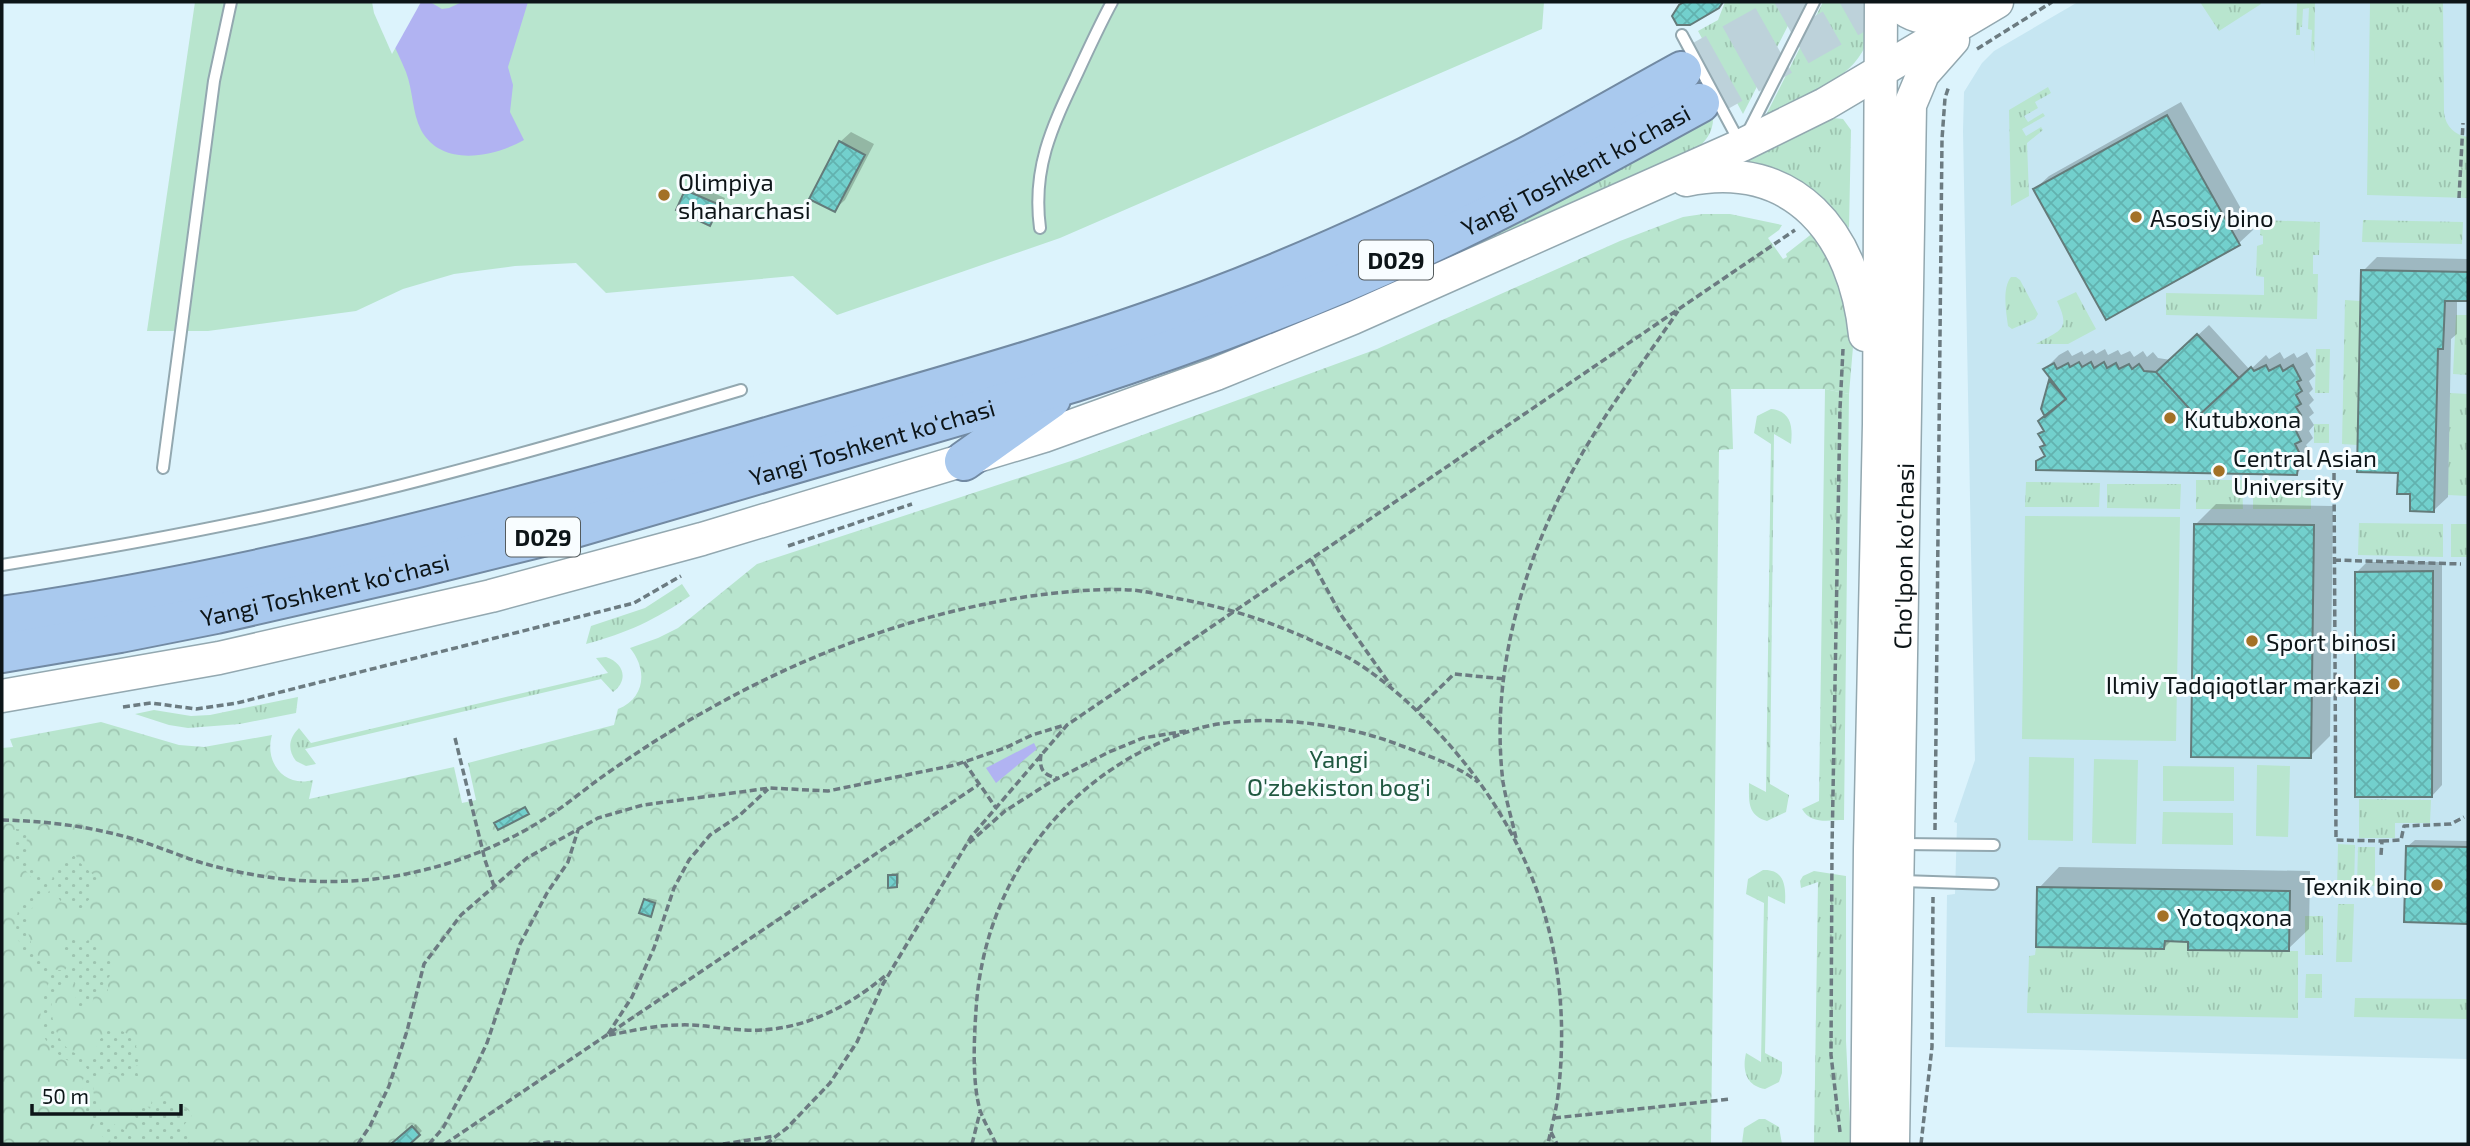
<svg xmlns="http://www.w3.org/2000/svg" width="2470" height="1146" viewBox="0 0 2470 1146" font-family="'Exo 2',sans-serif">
<defs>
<pattern id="grass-tufts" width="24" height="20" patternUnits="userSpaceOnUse" patternTransform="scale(1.75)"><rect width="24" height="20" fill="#b8e5ce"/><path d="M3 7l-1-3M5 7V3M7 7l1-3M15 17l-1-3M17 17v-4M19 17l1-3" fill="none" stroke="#9dc4b0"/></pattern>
<pattern id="forest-crowns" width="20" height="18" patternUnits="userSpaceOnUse" patternTransform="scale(1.75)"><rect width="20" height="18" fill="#b8e5ce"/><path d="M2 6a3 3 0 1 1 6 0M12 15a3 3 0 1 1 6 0" fill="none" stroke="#9dc4b0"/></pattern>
<pattern id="garden-dots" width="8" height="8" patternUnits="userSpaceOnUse" patternTransform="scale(1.75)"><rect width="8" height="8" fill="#b8e5ce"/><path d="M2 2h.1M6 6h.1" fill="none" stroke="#9dc4b0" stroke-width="1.8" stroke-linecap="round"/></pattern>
<pattern id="building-cross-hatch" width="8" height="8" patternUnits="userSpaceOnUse" patternTransform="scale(1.75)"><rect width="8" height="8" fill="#72d0cd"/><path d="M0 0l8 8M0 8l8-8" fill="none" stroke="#62b2af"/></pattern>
</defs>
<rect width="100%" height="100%" fill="#dcf3fc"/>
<path fill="#c6e6f2" d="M 2078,2 L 2468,2 L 2468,1059 L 1945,1047 L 1947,895 L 1955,894 L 1957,823 L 1954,822 L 1975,760 L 1963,131 L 1964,92 L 1982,63 L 1994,51 Z"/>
<path fill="url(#grass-tufts)" d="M 1725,2 L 1800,2 L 1743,114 L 1698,31 L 1718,20 Z
M 1823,2 L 1868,2 C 1868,14 1869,28 1867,40 C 1857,79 1797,100 1765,117 Z
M 2200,2 L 2260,2 L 2261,4 L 2219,31 Z
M 2297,2 L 2315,2 L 2314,67 L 2314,51 L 2311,50 L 2312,30 L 2308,29 L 2309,8 L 2303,9 L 2302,27 L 2300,27 L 2300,35 L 2296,35 Z
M 2370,2 L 2443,2 L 2444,113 C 2446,127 2455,135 2468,137 L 2468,198 L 2367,195 Z
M 1680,53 L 1713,116 C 1714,131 1706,142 1694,151 L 1402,284 L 1174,375 L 1171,369 L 1338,306 L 1462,251 L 1592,183 L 1674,56 Z
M 2048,87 L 2051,93 L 2035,102 L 2038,108 L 2024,116 L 2028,122 L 2043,113 L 2045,116 L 2022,129 L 2026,136 L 2041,127 L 2043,130 L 2027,143 L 2029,196 L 2011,206 L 2009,110 Z
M 1833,118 L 1843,119 L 1851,130 L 1849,228 C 1814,186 1794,182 1744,165 L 1748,159 Z
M 2261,220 L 2320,222 L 2319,255 L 2313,255 L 2313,274 L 2318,274 L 2317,319 L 2166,315 L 2166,293 L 2264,295 L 2264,277 L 2256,276 L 2257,246 L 2263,244 L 2263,236 L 2260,235 Z
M 2363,220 L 2463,222 L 2462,244 L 2362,242 Z
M 2011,277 L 2016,277 L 2020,280 L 2038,314 L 2035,319 L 2012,329 L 2008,326 C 2006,311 2002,288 2011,277 Z
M 2076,292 L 2096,329 L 2068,344 L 2036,344 C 2061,330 2071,330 2057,301 Z
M 2345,300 L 2360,301 L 2357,445 L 2342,444 Z
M 2456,315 L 2468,315 L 2468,375 L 2453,374 Z
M 2316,349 L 2330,349 L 2329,393 L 2315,393 Z
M 1825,389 L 1849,394 L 1844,820 C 1829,820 1811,825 1802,809 L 1819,801 Z
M 2450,393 L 2468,394 L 2468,496 L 2448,495 Z
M 1771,409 C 1791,411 1793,426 1791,444 L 1774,434 L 1770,784 L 1789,795 L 1786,812 L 1767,821 C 1747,815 1749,801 1749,783 L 1766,792 L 1771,444 L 1754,433 L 1757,416 Z
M 2314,424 L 2329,424 L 2329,443 L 2314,443 Z
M 2196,480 L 2242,480 L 2243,509 L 2196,509 Z
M 2253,480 L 2311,481 L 2311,509 L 2253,509 Z
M 2026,482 L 2100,483 L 2099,507 L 2025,507 Z
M 2107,484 L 2181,484 L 2180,509 L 2107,508 Z
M 2359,523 L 2443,524 L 2443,557 L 2358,555 Z
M 2451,524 L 2468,524 L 2468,557 L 2451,557 Z
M 682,584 L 690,596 C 655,620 627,633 586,644 L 591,626 L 645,608 Z
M 606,657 C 624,663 629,680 613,692 L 601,679 L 305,749 L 316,764 L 306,766 L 296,761 C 287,749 289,738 299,728 L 311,743 L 608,673 L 596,658 Z
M 298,697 L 296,713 L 240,724 L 188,728 L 169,725 L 135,714 L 154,710 L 191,716 L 210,715 Z
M 2359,799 L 2431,800 L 2430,823 L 2395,823 L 2395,838 L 2359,838 Z
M 2338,844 L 2355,845 L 2354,890 L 2337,890 Z
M 2358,847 L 2375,847 L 2375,886 L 2357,885 Z
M 1763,870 C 1785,869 1786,887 1785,904 L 1768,896 L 1765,1053 L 1782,1062 L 1782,1073 L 1779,1082 L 1765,1089 C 1746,1086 1742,1070 1746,1053 L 1761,1062 L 1764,903 L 1746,894 L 1748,879 Z
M 1814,871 L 1846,876 L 1846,1041 L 1851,1144 L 1814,1144 L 1818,882 L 1801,888 L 1800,881 L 1803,876 Z
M 2338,904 L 2354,904 L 2352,962 L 2336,962 Z
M 2305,916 L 2323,916 L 2323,955 L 2305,955 Z
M 2165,941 L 2188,942 L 2189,950 L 2298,951 L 2298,1018 L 2027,1013 L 2029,956 L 2035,955 L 2036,947 L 2164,949 Z
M 2306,974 L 2322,974 L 2322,998 L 2305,998 Z
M 2355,998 L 2468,999 L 2468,1019 L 2354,1017 Z
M 1759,1119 L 1765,1119 L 1779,1127 L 1782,1144 L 1742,1143 L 1744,1128 Z"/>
<path fill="url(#forest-crowns)" d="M 1703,214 L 1730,214 L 1782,225 L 1779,230 L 1768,238 L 1783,259 L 1787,257 L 1786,254 L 1818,229 L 1834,252 L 1854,335 L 1849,394 L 1825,389 L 1731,389 L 1733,449 L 1719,450 L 1711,1144 L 2,1144 L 2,748 L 13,747 L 10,739 L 101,722 L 179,745 L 204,747 L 272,735 C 264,762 284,788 313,780 L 309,799 L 454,767 L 462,803 L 476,800 L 468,763 L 614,725 L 618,709 C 645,698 648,670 630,648 L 658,638 L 678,628 L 757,564 L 1077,459 L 1377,349 L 1620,241 L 1683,217 Z"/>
<path fill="url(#garden-dots)" d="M 16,829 L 28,830 C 24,853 28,872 52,880 C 55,864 70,865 75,852 L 78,861 L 98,879 L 94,883 L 91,898 L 84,904 L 80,914 L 74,905 L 61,902 L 53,889 C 44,894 34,902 30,912 C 21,933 39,974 65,970 L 71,961 L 61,951 L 61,945 L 70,938 L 74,939 L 80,947 L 88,940 L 98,945 L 97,957 L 110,960 C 113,969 113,975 105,981 L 108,986 L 108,990 L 105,994 L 94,994 L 92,1006 L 87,1009 L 80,1009 L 75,1001 L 76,986 L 73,981 C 41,982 50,1031 66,1047 C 73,1054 83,1056 92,1059 L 96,1056 L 97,1043 L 108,1029 L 105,1023 L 111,1025 L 116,1032 L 122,1031 L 139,1040 L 136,1046 L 140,1063 L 136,1066 L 140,1084 C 126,1071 114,1079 101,1069 C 74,1098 124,1146 150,1130 L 138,1122 L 131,1108 L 143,1102 L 150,1109 L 152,1100 L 162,1096 L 168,1100 L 172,1108 L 179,1104 L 192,1113 L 191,1117 L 183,1126 L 195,1135 L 187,1144 L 116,1144 L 103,1137 L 86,1114 L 82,1083 L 87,1068 C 39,1054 31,1023 50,980 C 25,964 5,930 23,900 C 27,894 33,889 37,884 L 14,857 Z"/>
<path fill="#b8e5ce" d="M 195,2 L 1544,2 L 1542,29 L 1060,238 L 837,315 L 793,276 L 606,293 L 576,263 L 515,266 L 454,274 L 403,289 L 356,311 L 208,331 L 147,331 Z
M 2025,516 L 2180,517 L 2176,741 L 2022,739 Z
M 2029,757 L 2074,758 L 2073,841 L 2028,840 Z
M 2094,759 L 2138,760 L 2136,844 L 2092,843 Z
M 2257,765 L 2290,766 L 2288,837 L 2256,836 Z
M 2163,766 L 2234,767 L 2234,801 L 2163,801 Z
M 2163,812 L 2233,813 L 2233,845 L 2162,844 Z"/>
<path fill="#b1b3f2" d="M 375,2 L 430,2 L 442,9 L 449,8 L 462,2 L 528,2 L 508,67 L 513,85 L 510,112 L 524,140 C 493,157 442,168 421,130 C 412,112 413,90 406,72 C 396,48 384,26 375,2 Z
M 1034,743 L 1037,749 L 996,783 L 986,768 Z"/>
<path fill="#dcf3fc" d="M 372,2 L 421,2 L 392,54 L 374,13 Z"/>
<path fill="#0003" d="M 2181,102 L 2253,230 L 2239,243 L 2035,189 L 2049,176 Z
M 851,132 L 874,144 L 845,200 L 834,210 L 840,142 Z
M 693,184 L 725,198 L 716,217 L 710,224 L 678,210 L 687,191 Z
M 2377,257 L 2468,259 L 2468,299 L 2457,299 L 2457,334 L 2451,339 L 2448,497 L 2434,510 L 2412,492 L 2400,471 L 2363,271 Z
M 2209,325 L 2250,370 L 2266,355 L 2269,359 L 2280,352 L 2284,359 L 2294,353 L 2297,358 L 2307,352 L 2314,365 L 2310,368 L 2315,376 L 2309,381 L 2313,389 L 2309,393 L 2314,400 L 2309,405 L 2314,413 L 2309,417 L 2314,425 L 2309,431 L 2313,438 L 2306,445 L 2311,452 L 2311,459 L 2297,473 L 2038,462 L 2046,454 L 2046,444 L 2040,434 L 2045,430 L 2046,415 L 2043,409 L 2053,379 L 2045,369 L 2059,355 L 2068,350 L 2072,356 L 2082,351 L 2084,355 L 2093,350 L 2096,354 L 2105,349 L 2108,355 L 2118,350 L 2121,355 L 2130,351 L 2134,357 L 2143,351 L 2147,357 L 2153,352 L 2158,358 L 2171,360 Z
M 2216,504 L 2333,506 L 2330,736 L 2310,756 L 2195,525 Z
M 2367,562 L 2442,562 L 2442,785 L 2432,796 L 2357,572 Z
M 2415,840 L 2468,841 L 2468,922 L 2406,921 L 2408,846 Z
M 2059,867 L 2310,871 L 2309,929 L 2288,949 L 2172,940 L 2164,948 L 2039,888 Z
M 892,873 L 899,873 L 899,883 L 897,886 L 890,876 Z
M 648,898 L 657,900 L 651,915 L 645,900 Z
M 416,1124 L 422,1131 L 408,1144 L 393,1144 Z"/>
<path fill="url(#building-cross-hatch)" stroke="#647b7a" stroke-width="2" d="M 1684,2 L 1723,2 L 1719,8 L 1690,25 L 1677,25 L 1672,16 L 1679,5 Z
M 2167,115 L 2240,245 L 2106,320 L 2033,189 Z
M 839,141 L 865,155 L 835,212 L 809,199 Z
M 685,190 L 720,205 L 710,226 L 676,210 Z
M 2361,270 L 2468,272 L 2468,301 L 2445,301 L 2443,349 L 2438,349 L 2434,512 L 2410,511 L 2410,494 L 2397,494 L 2398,473 L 2357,472 Z
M 2197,334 L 2239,378 L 2197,417 L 2156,372 Z
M 2079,362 L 2082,367 L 2091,362 L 2094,368 L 2104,362 L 2107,368 L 2116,363 L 2119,369 L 2129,364 L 2132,369 L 2139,364 L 2144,371 L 2156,372 L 2197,417 L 2251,367 L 2254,371 L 2266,365 L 2269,371 L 2280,365 L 2283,371 L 2293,365 L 2301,380 L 2297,382 L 2302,391 L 2296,395 L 2301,404 L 2296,407 L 2301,415 L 2296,418 L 2301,428 L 2296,431 L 2301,441 L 2295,444 L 2300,454 L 2293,458 L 2298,467 L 2297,475 L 2036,470 L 2036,461 L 2045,456 L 2040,447 L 2045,445 L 2038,434 L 2044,431 L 2038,421 L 2066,399 L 2043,369 L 2054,363 L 2057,369 L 2068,363 L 2070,367 Z
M 2049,380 L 2066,399 L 2045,417 L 2041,409 Z
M 2194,524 L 2314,525 L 2311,758 L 2191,757 Z
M 2433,571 L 2432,797 L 2355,797 L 2355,572 Z
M 525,807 L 529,814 L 498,830 L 494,823 Z
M 2406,846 L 2468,847 L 2468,924 L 2404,922 Z
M 888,875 L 897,875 L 897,887 L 888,888 Z
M 2037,887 L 2290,891 L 2289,951 L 2188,950 L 2188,942 L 2165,941 L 2164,949 L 2036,947 Z
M 644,899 L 655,903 L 651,917 L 639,913 Z
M 412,1126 L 420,1135 L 410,1144 L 391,1144 Z"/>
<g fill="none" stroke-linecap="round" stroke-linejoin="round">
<path stroke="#bdd2da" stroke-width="38" stroke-dasharray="38 19" stroke-linecap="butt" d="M 1682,71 L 1805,2
M 1700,103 L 1878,2"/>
<g stroke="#93a8b0" stroke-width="14">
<path id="lane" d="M 1682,35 L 1740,143
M 1747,134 L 1814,2
M 1040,228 C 1032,168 1052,127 1077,74 C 1088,50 1099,26 1112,2
M 163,468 L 214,81 L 231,2
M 2,565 C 135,544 267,519 398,486 C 513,457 627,424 741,390
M 1902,844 L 1994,845
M 1902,881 L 1993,884"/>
</g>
<g stroke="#93a8b0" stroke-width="35">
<g id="secondary">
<path d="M 1895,2 C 1916,23 1943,21 1969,12"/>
<path d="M 1686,180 C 1795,158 1855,234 1865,335"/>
<path d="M 2,696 L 219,658 L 491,596 L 702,539 L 1044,436 L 1216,374 L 1353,318 L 1742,145 L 1825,104 L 1997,2"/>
<path d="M 1867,1144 L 1870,849 L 1879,424 L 1881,2"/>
<path id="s1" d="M 1893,1144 L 1910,105 L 1923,74 L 1953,40"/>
</g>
</g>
<g stroke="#728aa3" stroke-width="42">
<g id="highway">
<path d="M 964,461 L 1051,399"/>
<path d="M 2,616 C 252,579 498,515 740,445 C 896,399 1056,357 1208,300 C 1314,260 1417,212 1518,161 C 1573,133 1627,101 1682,71"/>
<path id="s2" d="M 2,653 L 120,633 L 216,614 L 413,569 L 554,534 L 1075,382 C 1192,344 1306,302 1417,250 C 1514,205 1607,154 1700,103"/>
</g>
</g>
<path stroke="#6c7b81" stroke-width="3.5" stroke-dasharray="7 3.5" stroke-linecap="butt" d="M 1977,49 L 2052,2
M 2459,198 L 2463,123
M 2334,473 L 2336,840 L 2382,841 L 2381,855
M 788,546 L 912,504
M 1311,560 L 1341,615 L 1391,686
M 2334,560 L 2461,564
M 123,707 L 151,703 L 196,709 L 237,703 L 634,603 L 681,576
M 1417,710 L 1454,674 L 1505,679
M 455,738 L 485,860 L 494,886
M 1041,754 C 1039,768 1042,775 1057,778
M 964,762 L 996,808
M 2,820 C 45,821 88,826 130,838 C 156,845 181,857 206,864 C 278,884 352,888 424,870 C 465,860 508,842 544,819 C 567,805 587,787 609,772 C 639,751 670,731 702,713 C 803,655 915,613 1031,596 C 1063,592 1097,588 1131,590 C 1147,591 1164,596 1180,599 C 1224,607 1263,619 1304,637 C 1319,644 1335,650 1349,658 C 1380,676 1410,703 1434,728 C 1532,831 1575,953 1558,1095 C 1556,1112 1551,1128 1548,1144
M 1935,830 L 1942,139 L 1945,98 L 1949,86
M 1516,838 C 1512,820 1506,800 1503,782 C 1489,667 1527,550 1583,452 C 1612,403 1647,357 1678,311
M 2382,841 L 2401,840 L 2404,826 L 2451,824 L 2464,817
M 969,843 L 1005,811 L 1049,783 L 1109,752 L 1143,738 L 1186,731
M 608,1034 L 632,997 L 654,948 L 674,888 L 689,860 L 710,835 L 740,815 L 768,789
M 609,1035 C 632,1031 656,1025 679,1025 C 701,1024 722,1029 744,1030 C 798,1033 846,1009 886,975
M 1554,1118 L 1731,1099
M 1551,1132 L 1557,1144
M 1840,1132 L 1831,1055 L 1832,848 L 1840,409 L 1843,349
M 358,1144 L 370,1126 L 389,1086 L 407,1031 L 424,964 L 461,915 L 527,858 L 598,818 L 643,805 L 770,788 L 828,791 L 955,765 L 1005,748 L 1032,735 L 1065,725
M 429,1144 L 443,1128 L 471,1077 L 487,1043 L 520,944 L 547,893 L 568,862 L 578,830
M 445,1144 L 978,785
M 533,1144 L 549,1142 L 571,1144
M 723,1144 L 775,1136
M 766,1144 L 787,1128 L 830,1083 L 857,1042 L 883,984 L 971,837 L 1067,725 L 1795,230
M 972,1144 L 980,1112
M 996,1144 C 991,1133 984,1122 980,1110 C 972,1082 974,1040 976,1010 C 984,879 1068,770 1193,730 C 1252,711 1346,723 1402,746 C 1429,756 1456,765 1478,782
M 1921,1144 L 1932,1047 L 1933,897"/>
<use href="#lane" stroke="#fff" stroke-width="10"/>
<use href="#secondary" stroke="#fff" stroke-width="32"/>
<use href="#highway" stroke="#a9c9ee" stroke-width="38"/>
</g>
<g fill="#a37127" stroke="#f8fdff" stroke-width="2.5">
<circle cx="664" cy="195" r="7"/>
<circle cx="2136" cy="217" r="7"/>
<circle cx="2170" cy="418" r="7"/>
<circle cx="2219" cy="471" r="7"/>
<circle cx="2252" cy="641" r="7"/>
<circle cx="2394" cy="684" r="7"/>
<circle cx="2437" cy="885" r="7"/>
<circle cx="2163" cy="916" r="7"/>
</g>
<g text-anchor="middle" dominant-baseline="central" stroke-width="6" stroke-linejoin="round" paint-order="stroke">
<g fill="#f8fdff" stroke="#545b5d" stroke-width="2">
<rect x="1359" y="240.5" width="74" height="39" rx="5"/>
<rect x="506" y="517.5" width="74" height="39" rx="5"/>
</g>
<g font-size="23" font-weight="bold" fill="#0d1518">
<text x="1396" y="260">D029</text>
<text x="543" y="537">D029</text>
</g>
<g font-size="24" fill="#0d1518" stroke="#f8fdff">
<text stroke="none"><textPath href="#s2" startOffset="1652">Yangi Toshkent ko‘chasi</textPath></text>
<text stroke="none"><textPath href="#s2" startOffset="896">Yangi Toshkent ko‘chasi</textPath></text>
<text stroke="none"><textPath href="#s1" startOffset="588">Cho'lpon ko'chasi</textPath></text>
<text stroke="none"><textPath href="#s2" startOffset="329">Yangi Toshkent ko‘chasi</textPath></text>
</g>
<g font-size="24" fill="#0d1518" stroke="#f8fdff" text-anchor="start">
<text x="678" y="181">Olimpiya<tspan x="678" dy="28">shaharchasi</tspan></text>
<text x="2150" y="217">Asosiy bino</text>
<text x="2184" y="418">Kutubxona</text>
<text x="2233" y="457">Central Asian<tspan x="2233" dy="28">University</tspan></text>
<text x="2266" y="641">Sport binosi</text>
<text x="2380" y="684" text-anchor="end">Ilmiy Tadqiqotlar markazi</text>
<text x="2423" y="885" text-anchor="end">Texnik bino</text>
<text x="2177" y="916">Yotoqxona</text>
</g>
<g font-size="24" fill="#205941" stroke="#f8fdff">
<text x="1339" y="758">Yangi<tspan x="1339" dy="28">O'zbekiston bog'i</tspan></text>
</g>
</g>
<rect width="2470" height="1146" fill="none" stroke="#0d1518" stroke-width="7"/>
<path d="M32 1104v10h149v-10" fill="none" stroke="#0d1518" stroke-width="3.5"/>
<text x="42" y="1104" font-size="21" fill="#0d1518" stroke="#f8fdff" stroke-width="5" paint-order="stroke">50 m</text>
</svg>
